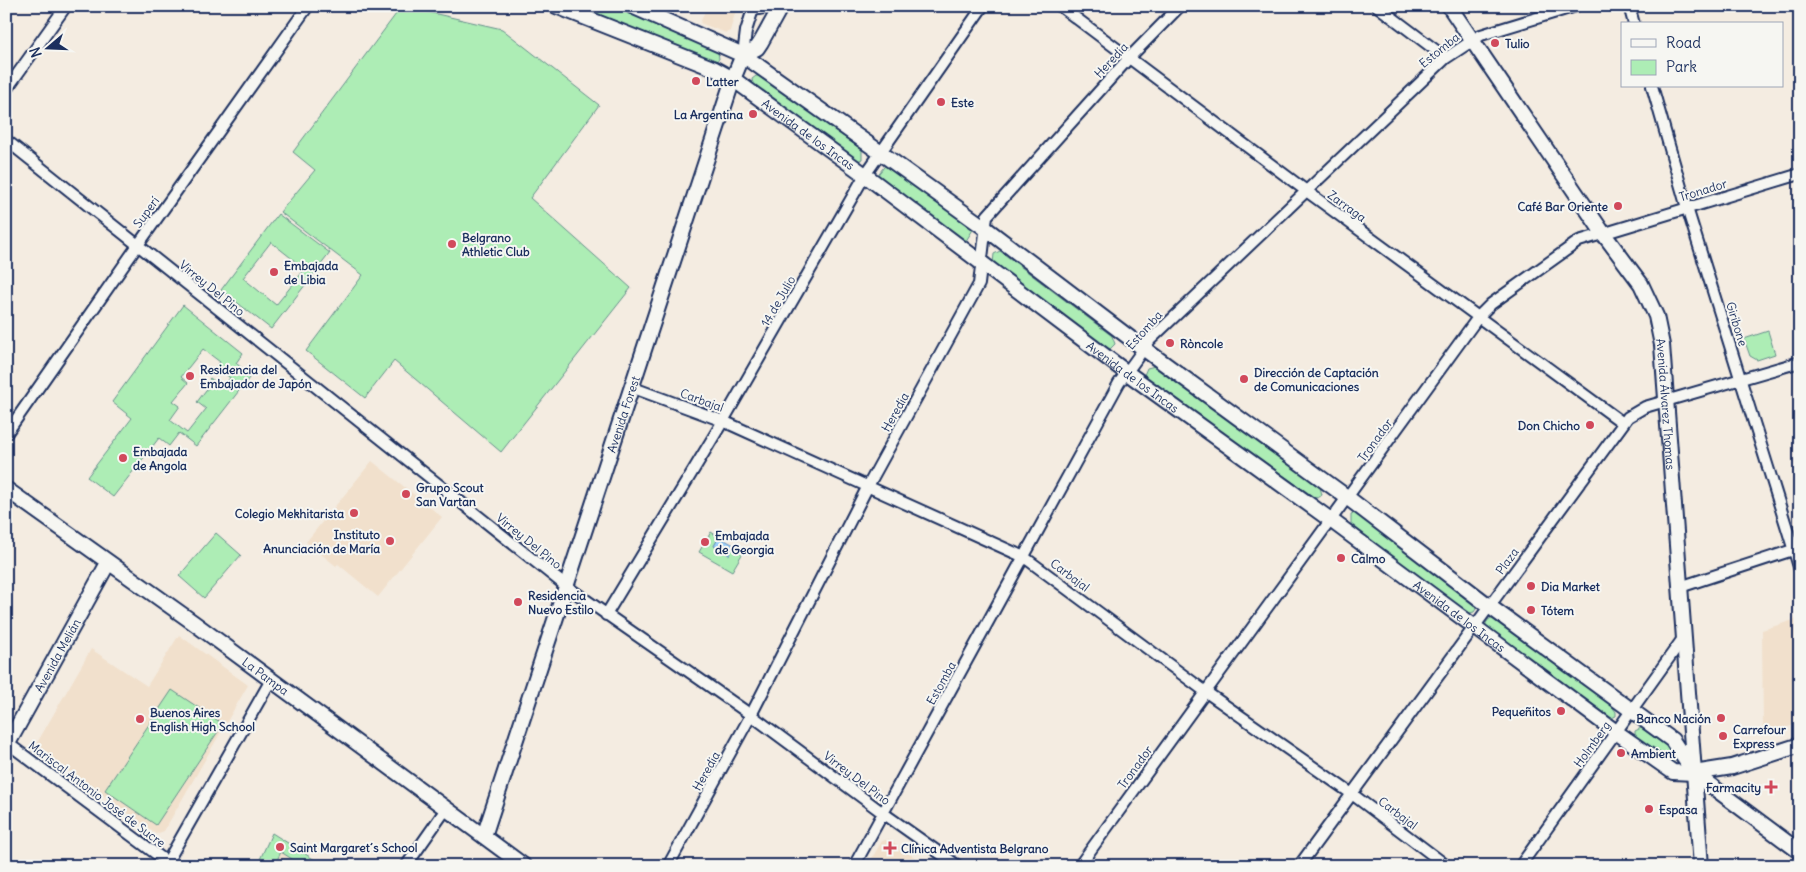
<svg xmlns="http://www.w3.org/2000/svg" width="1806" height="872" viewBox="0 0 1806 872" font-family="Delius,sans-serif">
<rect width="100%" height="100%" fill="#f4ece1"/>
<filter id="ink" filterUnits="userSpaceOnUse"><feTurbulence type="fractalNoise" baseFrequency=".02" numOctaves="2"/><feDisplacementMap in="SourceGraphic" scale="10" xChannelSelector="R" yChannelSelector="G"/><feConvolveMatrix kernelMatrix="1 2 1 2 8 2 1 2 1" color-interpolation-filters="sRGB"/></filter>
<g filter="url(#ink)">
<path fill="#f1e0cc" d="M 707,6 L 737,6 L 730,31 L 726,33 L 700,23 Z
M 372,461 L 442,517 L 378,597 L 338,564 L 336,566 L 306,542 Z
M 1797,619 L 1800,627 L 1800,723 L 1763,735 L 1762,630 Z
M 179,635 L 248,685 L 164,831 L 156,834 L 39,749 L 37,743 L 91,649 L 147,686 Z
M 272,833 L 318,862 L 316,866 L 257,866 Z
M 889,839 L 910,854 L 927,866 L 867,866 L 882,841 Z"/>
<path fill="#adedb5" stroke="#648e8a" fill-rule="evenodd" d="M 402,6 L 502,29 L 599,105 L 530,198 L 631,288 L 501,452 L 394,361 L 365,398 L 306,351 L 363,275 L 280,212 L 315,170 L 293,152 Z
M 580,6 L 617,6 L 718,51 L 719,59 L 713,63 Z
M 756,76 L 760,76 L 862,150 L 862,159 L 856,162 L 753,87 L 752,79 Z
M 887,163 L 974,228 L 964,244 L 876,177 Z
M 278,214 L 330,253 L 271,329 L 221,290 ZM 271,242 L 305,269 L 276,305 L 243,278 Z
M 1000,251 L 1112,336 L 1115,344 L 1110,349 L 1104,348 L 993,263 L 994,254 Z
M 183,305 L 243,353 L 236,363 L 244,370 L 242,373 L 249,378 L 196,446 L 179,433 L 169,446 L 159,438 L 113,497 L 87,477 L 132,418 L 112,402 ZM 203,349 L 220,362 L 217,367 L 230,378 L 222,387 L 210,378 L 209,379 L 212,382 L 197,402 L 206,409 L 187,433 L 170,420 L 180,406 L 173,401 L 188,383 L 181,377 Z
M 1768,331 L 1775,354 L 1757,360 L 1750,356 L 1744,339 Z
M 1155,366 L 1320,487 L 1322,495 L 1318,498 L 1314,497 L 1147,379 L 1144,375 L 1147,368 Z
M 1356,512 L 1473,604 L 1476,609 L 1474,612 L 1466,614 L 1351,524 L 1351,514 Z
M 711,532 L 719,537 L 714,546 L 729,554 L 734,545 L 744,551 L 732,571 L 699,552 Z
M 216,533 L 241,555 L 204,598 L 179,576 Z
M 1489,619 L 1496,619 L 1611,705 L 1616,712 L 1616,716 L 1609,719 L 1486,628 L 1486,623 Z
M 172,690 L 223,724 L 156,825 L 105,790 Z
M 1641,728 L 1675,752 L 1676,757 L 1672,763 L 1664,761 L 1635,737 L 1635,731 Z
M 272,833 L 318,862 L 316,866 L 303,866 L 281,852 L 274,866 L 257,866 Z"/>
<path fill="#9dd0fa" stroke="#6990bc" d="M 719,537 L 734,545 L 729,555 L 714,546 Z"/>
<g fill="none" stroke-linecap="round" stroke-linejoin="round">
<g stroke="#1b2f5e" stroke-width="14">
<path id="street" d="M 1060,6 L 1305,190 L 1623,423
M 1377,6 L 1446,58
M 1629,6 L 1634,24
M 743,55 L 746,31 L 754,6
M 1652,86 L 1687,208 L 1800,570
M 6,90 L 66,6
M 6,140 L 566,586 L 751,715 L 883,813 L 958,866
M 631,387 L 723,421 L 1024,557 L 1206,692 L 1352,794 L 1447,866
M 6,434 L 138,245 L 308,6
M 1680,587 L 1799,548
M 606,615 L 723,421 L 865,175 L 983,6
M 6,742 L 171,865
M 165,866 L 271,680
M 406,866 L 446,809
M 668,866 L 751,715 L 868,486 L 979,284 L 987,216 L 1129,58 L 1180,6
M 854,866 L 1119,383 L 1150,340 L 1446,58 L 1481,35 L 1576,6
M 1079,866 L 1479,316 L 1491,304 L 1579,241 L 1800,174
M 1299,866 L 1628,417 L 1645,407 L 1800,362
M 1520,866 L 1684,637"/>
</g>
<g stroke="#1b2f5e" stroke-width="18">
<g id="secondary">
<path id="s1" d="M 556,6 L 715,69 L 733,79 L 865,175 L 1126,372 L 1332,521 L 1616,732 L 1673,772 L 1694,773 L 1732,767 L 1800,745"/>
<path d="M 632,6 L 743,55 L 881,153 L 985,228 L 1143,348 L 1348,498 L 1489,606 L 1672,740 L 1694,773 L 1800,852"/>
<path id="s2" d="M 1449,6 L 1603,233 L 1641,284 L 1656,316 L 1662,345 L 1701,866"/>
<path d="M 754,8 L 764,6"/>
<path id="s3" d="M 6,489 L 194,623 L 524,866"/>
<path id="s4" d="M 6,747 L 108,563"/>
<path id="s5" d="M 484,836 L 733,79 L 743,55 L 757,48 L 761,42 L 781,6"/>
</g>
</g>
<use href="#street" stroke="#f6f6f2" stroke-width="10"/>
<use href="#secondary" stroke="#f6f6f2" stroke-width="14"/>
</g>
</g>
<g fill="#d1495b" stroke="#f6f6f2" stroke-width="2">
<circle cx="1495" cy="43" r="5"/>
<circle cx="696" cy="81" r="5"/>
<circle cx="941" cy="102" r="5"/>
<circle cx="753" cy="114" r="5"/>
<circle cx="1618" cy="206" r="5"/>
<circle cx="452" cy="244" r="5"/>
<circle cx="274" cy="272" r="5"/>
<circle cx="1170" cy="343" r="5"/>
<circle cx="190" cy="376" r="5"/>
<circle cx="1244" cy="379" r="5"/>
<circle cx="1590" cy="425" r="5"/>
<circle cx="123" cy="458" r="5"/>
<circle cx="406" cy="494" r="5"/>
<circle cx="354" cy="513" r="5"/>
<circle cx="390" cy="541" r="5"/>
<circle cx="705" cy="542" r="5"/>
<circle cx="1341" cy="558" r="5"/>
<circle cx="1531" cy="586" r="5"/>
<circle cx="518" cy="602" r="5"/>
<circle cx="1531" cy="610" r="5"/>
<circle cx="1561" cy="711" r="5"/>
<circle cx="1721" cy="718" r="5"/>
<circle cx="140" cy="719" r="5"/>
<circle cx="1723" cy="736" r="5"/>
<circle cx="1621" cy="753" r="5"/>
<path d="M1768.5 779.5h5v5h5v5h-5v5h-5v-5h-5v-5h5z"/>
<circle cx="1649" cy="809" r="5"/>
<circle cx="280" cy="847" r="5"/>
<path d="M887.5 840.5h5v5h5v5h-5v5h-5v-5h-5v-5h5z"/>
</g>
<g text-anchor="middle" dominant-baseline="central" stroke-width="4" stroke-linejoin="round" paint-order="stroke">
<g font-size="12" font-weight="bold" fill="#1b2f5e" stroke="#f6f6f2" text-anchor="start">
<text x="1505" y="43">Tulio</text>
<text x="706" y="81">Latter</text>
<text x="951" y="102">Este</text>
<text x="743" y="114" text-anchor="end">La Argentina</text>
<text x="1608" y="206" text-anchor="end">Café Bar Oriente</text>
<text x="462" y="237">Belgrano<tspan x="462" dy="14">Athletic Club</tspan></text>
<text x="284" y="265">Embajada<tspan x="284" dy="14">de Libia</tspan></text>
<text x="1180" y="343">Ròncole</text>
<text x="200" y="369">Residencia del<tspan x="200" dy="14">Embajador de Japón</tspan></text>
<text x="1254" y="372">Dirección de Captación<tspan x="1254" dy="14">de Comunicaciones</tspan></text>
<text x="1580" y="425" text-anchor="end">Don Chicho</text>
<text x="133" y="451">Embajada<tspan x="133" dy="14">de Angola</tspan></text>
<text x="416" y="487">Grupo Scout<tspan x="416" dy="14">San Vartan</tspan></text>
<text x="344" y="513" text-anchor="end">Colegio Mekhitarista</text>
<text x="380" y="534" text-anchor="end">Instituto<tspan x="380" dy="14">Anunciación de María</tspan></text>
<text x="715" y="535">Embajada<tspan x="715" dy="14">de Georgia</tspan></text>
<text x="1351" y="558">Calmo</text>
<text x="1541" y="586">Dia Market</text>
<text x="528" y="595">Residencia<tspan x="528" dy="14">Nuevo Estilo</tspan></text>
<text x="1541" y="610">Tótem</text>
<text x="1551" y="711" text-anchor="end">Pequeñitos</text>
<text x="150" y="712">Buenos Aires<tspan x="150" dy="14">English High School</tspan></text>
<text x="1711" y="718" text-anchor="end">Banco Nación</text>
<text x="1733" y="729">Carrefour<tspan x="1733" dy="14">Express</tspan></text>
<text x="1631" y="753">Ambient</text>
<text x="1761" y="787" text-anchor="end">Farmacity</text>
<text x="1659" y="809">Espasa</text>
<text x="290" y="847">Saint Margaret´s School</text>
<text x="901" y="848">Clínica Adventista Belgrano</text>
</g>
<g font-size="12" fill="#1b2f5e" stroke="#f6f6f2">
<text transform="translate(1439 50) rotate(-39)">Estomba</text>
<text transform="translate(1111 60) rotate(-47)">Heredia</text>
<text stroke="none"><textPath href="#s1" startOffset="285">Avenida de los Incas</textPath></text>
<text transform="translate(1703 190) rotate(-17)">Tronador</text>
<text transform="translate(1347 206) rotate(36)">Zarraga</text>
<text transform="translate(146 212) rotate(-54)">Superí</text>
<text transform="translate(212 288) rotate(39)">Virrey Del Pino</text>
<text transform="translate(778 301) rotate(-60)">14 de Julio</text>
<text transform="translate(1737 324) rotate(73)">Giribone</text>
<text transform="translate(1144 330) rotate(-48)">Estomba</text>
<text stroke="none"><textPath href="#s1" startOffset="690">Avenida de los Incas</textPath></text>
<text transform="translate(702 400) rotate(20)">Carbajal</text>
<text stroke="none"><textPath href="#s2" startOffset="462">Avenida Álvarez Thomas</textPath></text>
<text transform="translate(895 412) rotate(-61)">Heredia</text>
<text stroke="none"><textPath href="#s5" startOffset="444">Avenida Forest</textPath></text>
<text transform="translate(1375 440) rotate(-54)">Tronador</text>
<text transform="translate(529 541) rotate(39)">Virrey Del Pino</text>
<text transform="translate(1507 561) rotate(-54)">Plaza</text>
<text transform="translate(1070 575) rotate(37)">Carbajal</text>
<text stroke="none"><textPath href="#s1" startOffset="1095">Avenida de los Incas</textPath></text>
<text stroke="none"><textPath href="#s4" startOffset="105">Avenida Melián</textPath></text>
<text stroke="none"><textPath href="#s3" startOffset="320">La Pampa</textPath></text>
<text transform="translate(941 683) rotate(-61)">Estomba</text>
<text transform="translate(1592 744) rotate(-54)">Holmberg</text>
<text transform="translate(1135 767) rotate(-54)">Tronador</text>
<text transform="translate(706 771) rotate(-61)">Heredia</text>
<text transform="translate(857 778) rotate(37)">Virrey Del Pino</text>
<text transform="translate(97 794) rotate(37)">Mariscal Antonio José de Sucre</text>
<text transform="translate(1398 813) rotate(37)">Carbajal</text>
</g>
</g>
<rect width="1806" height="872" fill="none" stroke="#f6f6f2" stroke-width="25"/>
<rect x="12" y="12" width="1781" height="847" fill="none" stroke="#1b2f5e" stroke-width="2" filter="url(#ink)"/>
<rect x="1621" y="22" width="162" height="65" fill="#f6f6f2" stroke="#9ea6b7"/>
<rect x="1631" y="39" width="25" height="8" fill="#f6f6f2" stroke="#9ea6b7"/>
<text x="1666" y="48" font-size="15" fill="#1b2f5e">Road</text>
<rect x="1631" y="60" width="25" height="15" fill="#adedb5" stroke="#9ea6b7"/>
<text x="1666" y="72" font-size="15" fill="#1b2f5e">Park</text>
<g transform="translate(48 48) rotate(251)" stroke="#f6f6f2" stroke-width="4" paint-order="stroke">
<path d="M0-4L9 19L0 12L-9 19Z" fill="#1b2f5e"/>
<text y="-8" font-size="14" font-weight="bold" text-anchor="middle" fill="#1b2f5e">N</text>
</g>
</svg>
